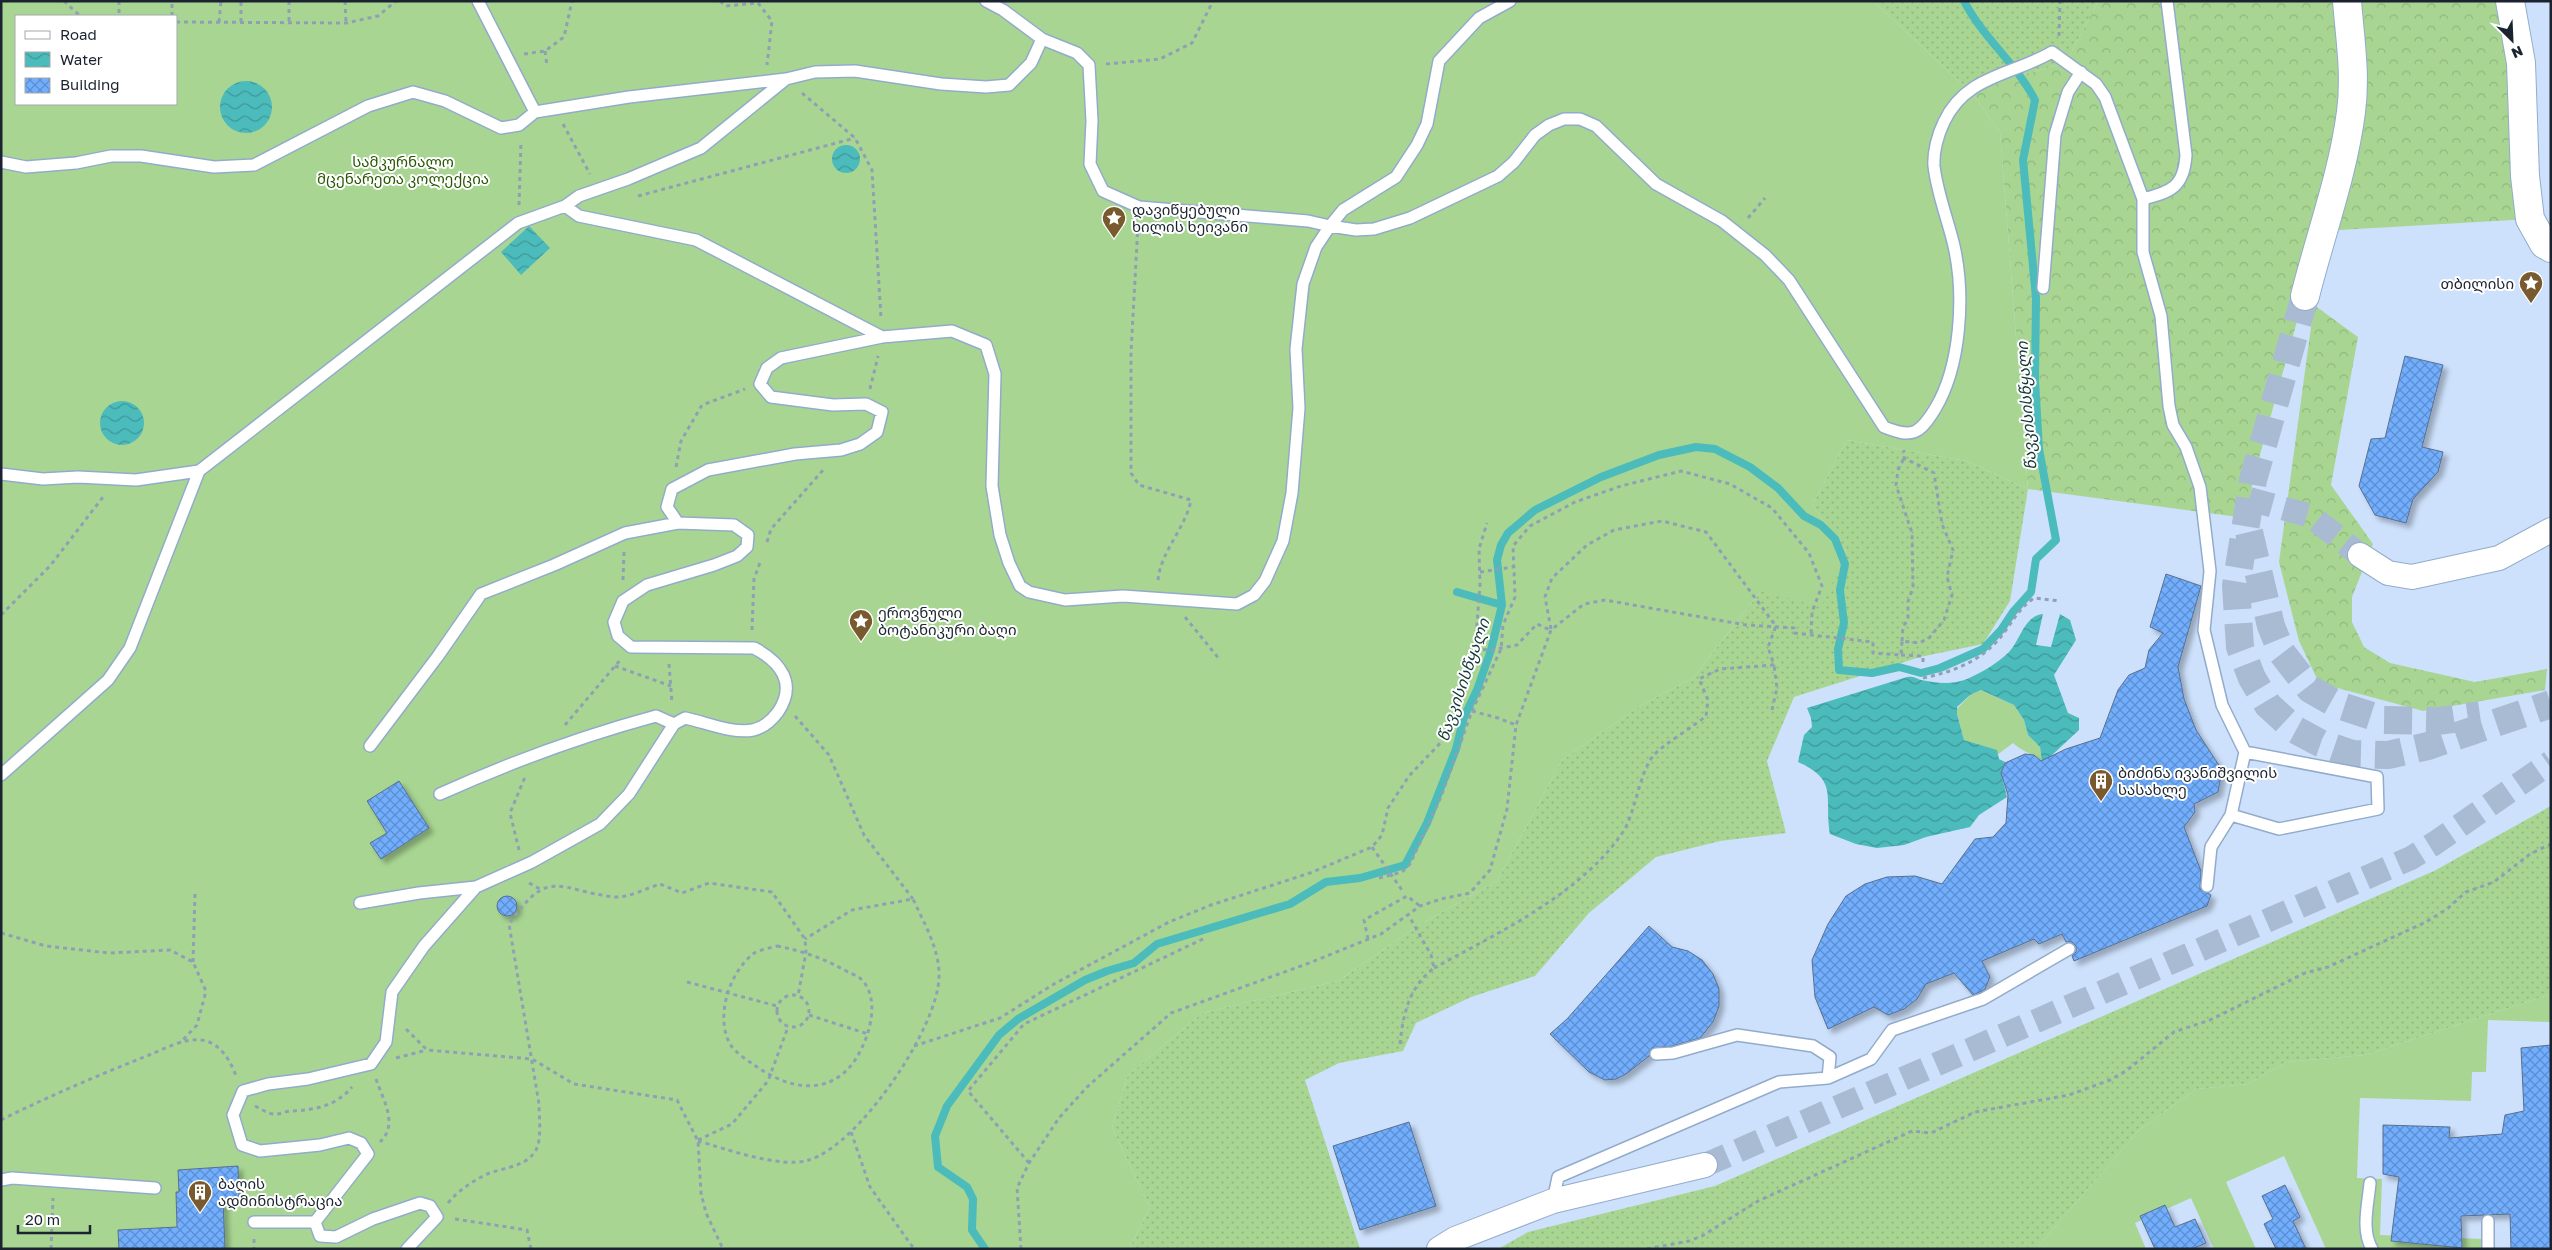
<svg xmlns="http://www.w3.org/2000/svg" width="2552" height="1250" viewBox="0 0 2552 1250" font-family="'Golos Text','Noto Sans Georgian',sans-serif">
<defs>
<pattern id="grass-dots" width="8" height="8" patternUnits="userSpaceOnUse" patternTransform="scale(1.25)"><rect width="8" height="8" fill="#a8d692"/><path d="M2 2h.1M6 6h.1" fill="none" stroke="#90b77e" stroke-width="1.8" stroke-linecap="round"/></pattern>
<pattern id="forest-crowns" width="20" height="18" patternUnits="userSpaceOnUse" patternTransform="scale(1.25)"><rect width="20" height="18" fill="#a8d692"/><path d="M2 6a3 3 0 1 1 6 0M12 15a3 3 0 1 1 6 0" fill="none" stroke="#90b77e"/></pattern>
<pattern id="water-waves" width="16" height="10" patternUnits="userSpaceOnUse" patternTransform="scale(1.25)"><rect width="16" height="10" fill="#4cbbbb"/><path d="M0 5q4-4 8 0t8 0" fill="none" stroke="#3e9898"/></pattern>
<pattern id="building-cross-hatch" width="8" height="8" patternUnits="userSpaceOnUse" patternTransform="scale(1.25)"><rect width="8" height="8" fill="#71aefe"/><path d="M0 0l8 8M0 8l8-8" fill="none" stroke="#5c8dce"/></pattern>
<filter id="shadow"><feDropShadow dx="4.5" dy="4.5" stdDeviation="2.5" flood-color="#0004"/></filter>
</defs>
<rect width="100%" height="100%" fill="#cde1fc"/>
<path fill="url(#grass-dots)" d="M 1873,1 L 2098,1 L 2066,63 L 1986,84 L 1972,93 Z
M 1847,440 L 1966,461 L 2028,489 L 2010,601 L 1983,644 L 1920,657 L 1794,697 L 1767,761 L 1786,833 L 1720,841 L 1656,857 L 1589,913 L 1535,976 L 1471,997 L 1416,1023 L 1403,1051 L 1339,1063 L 1305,1080 L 1360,1249 L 1129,1249 L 1150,1207 L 1112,1128 L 1128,1075 L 1202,1013 L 1338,981 L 1419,925 L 1497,881 L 1562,760 L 1643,704 L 1693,678 L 1761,591 L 1847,553 L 1812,505 Z
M 2551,806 L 2551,994 L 2365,1055 L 2286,1062 L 2248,1084 L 2196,1089 L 2139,1130 L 2036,1249 L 1498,1249 L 1528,1232 L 1715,1186 L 2434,871 Z"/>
<path fill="url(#forest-crowns)" d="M 2098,1 L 2510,1 L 2530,219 L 2322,231 L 2253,480 L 2246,518 L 2028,489 L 2000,132 L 1972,93 L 1986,84 L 2066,63 Z
M 2314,305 L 2358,337 L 2331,485 L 2373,544 L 2352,597 L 2352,622 L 2364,647 L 2390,663 L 2475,682 L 2547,669 L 2545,690 L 2423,711 L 2319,683 L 2299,641 L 2279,562 Z"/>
<path fill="#a8d692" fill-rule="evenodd" d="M 1,1 L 1873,1 L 1972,93 L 2000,132 L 2028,489 L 1966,461 L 1847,440 L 1812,505 L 1847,553 L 1821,607 L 1761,591 L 1693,678 L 1643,704 L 1562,760 L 1497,881 L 1419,925 L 1338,981 L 1202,1013 L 1128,1075 L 1112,1128 L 1150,1207 L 1129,1249 L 1,1249 ZM 16,16 L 176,16 L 176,104 L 16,104 Z
M 1981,690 L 2014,705 L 2024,720 L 2028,735 L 2040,747 L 2042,761 C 2032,753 2024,753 2013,743 L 1997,755 L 1989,748 L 1964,740 L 1956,710 L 1970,695 Z
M 2551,994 L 2551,1022 L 2488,1020 L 2486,1072 L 2472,1072 L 2471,1101 L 2360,1098 L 2357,1178 L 2382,1179 L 2380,1235 L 2483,1239 L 2483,1249 L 2326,1249 L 2284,1156 L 2226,1182 L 2256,1249 L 2214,1249 L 2191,1198 L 2135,1223 L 2146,1249 L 2036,1249 L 2139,1130 L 2196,1089 L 2248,1084 L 2286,1062 L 2365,1055 Z"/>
<path fill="url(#water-waves)" d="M220 107a26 26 0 1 1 52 0a26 26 0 1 1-52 0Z
M832 159a14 14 0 1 1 28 0a14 14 0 1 1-28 0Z
M 529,226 L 550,248 L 521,275 L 501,252 Z
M100 423a22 22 0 1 1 44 0a22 22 0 1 1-44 0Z
M 2043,614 L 2036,645 L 2051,647 L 2060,614 L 2070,620 L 2076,640 L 2054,675 L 2068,713 L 2079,718 L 2079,730 L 2051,756 L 2042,761 L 2040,747 L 2028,735 L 2024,720 L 2014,705 L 1981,690 L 1970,695 L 1957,707 L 1957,714 L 1964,740 L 1997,750 L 1999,759 L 2005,762 L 2001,773 L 2007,797 L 1979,815 L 1970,827 L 1926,837 L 1904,845 L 1877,848 L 1856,844 L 1830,834 C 1824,797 1839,780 1798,762 L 1804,735 L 1812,727 L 1811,718 L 1807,708 L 1907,677 C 1913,676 1915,678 1921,680 C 1935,683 1953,685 1967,679 C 1981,673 1998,663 2009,652 C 2021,639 2024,616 2043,614 Z"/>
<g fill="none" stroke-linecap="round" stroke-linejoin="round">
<path stroke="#4cbbbb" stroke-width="8" d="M 1457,592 L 1502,605
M 985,1249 L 972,1230 L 973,1199 L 967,1187 L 938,1167 L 935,1136 L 947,1106 L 999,1035 L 1018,1019 L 1085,980 L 1107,971 L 1134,963 L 1157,944 L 1290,904 L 1326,882 L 1360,878 L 1405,865 L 1427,823 L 1456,749 L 1464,717 L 1477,690 L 1491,650 L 1502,605 L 1497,560 L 1501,545 L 1508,533 L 1535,510 L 1601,477 L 1659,455 L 1696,447 L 1715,449 L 1750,467 L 1778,488 L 1804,516 L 1821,525 L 1835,539 L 1845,564 L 1840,590 L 1844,623 L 1838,649 L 1839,670 L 1872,673 L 1899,667 L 1921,673 L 1940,668 L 1983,649 L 2001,630 L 2013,612 L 2031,592 L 2036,559 L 2056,540 L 2039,449 L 2035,380 L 2036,298 L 2023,160 L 2035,100 C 2016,63 1983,38 1964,1"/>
</g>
<path fill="url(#building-cross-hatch)" stroke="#596f8d" filter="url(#shadow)" d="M 2405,356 L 2443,365 L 2422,447 L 2443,452 L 2438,472 L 2413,499 L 2406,523 L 2375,515 L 2359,486 L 2371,439 L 2385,438 Z
M 2166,574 L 2201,586 L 2178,667 L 2184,699 L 2196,730 L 2222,770 L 2218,792 L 2194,804 L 2195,812 L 2184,827 L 2201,871 L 2200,889 L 2211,895 L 2207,906 L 2074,961 L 2072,956 L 2076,952 L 2076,946 L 2072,942 L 2066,942 L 2062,934 L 2039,944 L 2034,939 L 1982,961 L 1990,977 L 1985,989 L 1980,992 L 1973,995 L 1954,973 L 1926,984 L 1917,999 L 1904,1009 L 1888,1015 L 1874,1007 L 1828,1029 L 1815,997 L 1812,960 L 1828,924 L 1846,896 L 1865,884 L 1887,877 L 1915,876 L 1942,884 L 1975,839 L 1993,837 L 2006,823 L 2008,795 L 2001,773 L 2005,763 L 2025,754 L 2034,755 L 2041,761 L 2066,749 L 2100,738 L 2118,690 L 2129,675 L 2145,668 L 2149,650 L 2163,633 L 2150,627 Z
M 399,781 L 429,828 L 381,859 L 370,843 L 387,833 L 367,801 Z
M497 906a10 10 0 1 1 20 0a10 10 0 1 1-20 0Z
M 1649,926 L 1672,947 L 1688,951 L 1702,960 L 1713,974 L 1719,989 L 1719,1006 L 1713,1022 L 1700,1038 L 1672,1046 L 1652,1048 L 1649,1056 L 1626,1074 L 1616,1079 L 1605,1080 L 1589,1072 L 1550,1034 L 1567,1019 Z
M 2551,1045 L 2551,1249 L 2511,1249 L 2510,1214 L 2461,1216 L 2462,1248 L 2391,1241 L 2399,1177 L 2383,1174 L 2383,1125 L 2450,1127 L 2449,1138 L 2502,1134 L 2505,1115 L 2524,1111 L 2521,1048 Z
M 1409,1122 L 1436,1206 L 1360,1230 L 1333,1146 Z
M 238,1166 L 239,1198 L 223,1199 L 225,1249 L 119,1249 L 118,1230 L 177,1227 L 176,1192 L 179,1192 L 178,1170 Z
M 2285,1185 L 2300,1217 L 2293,1221 L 2306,1249 L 2276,1249 L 2264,1224 L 2273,1219 L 2262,1196 Z
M 2165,1205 L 2175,1227 L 2195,1219 L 2206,1243 L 2192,1249 L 2155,1249 L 2140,1216 Z"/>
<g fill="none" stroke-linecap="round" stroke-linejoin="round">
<path stroke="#a9bbd3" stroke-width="24" stroke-dasharray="24 12" stroke-linecap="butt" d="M 2249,499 L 2311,516 L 2360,555
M 1705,1165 L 2411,858 L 2435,843 L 2551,762"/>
<path stroke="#a9bbd3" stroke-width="28" stroke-dasharray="28 14" stroke-linecap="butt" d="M 2305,296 L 2253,480 L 2236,586 L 2240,647 L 2252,678 L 2268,705 L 2294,729 L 2320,743 L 2352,754 L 2388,755 L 2428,746 L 2551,704
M 2249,532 L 2271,626 L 2282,653 L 2310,689 L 2338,705 L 2384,720 L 2439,721 L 2480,715"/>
<g stroke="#93abcb" stroke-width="14">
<path id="lane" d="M 478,1 L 535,112 L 629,97 L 786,79 L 815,72 L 855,71 L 941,84 L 986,87 L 1009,85 L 1031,63 L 1042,39 L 1077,53 L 1089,65 L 1092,121 L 1090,164 L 1103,191 L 1139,207 L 1308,221 L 1330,226 L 1343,210 L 1396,177 L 1417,145 L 1427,124 L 1439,61 L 1479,18 L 1510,1
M 986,1 L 1003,10 L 1042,39
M 1,162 L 26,167 L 76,163 L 111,156 L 141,156 L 214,167 L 254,165 L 368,106 L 413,92 L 445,101 L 501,128 L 519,125 L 535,112
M 2143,199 C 2171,192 2184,187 2186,155 L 2167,1
M 565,206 L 579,216 L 696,240 L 882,337 L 952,331 L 986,345 L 995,374 L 992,486 L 1000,535 L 1009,563 L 1020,586 L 1029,592 L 1065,600 L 1123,596 L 1237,604 L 1254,595 L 1265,581 L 1283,541 L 1292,493 L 1299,408 L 1296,349 L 1303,284 L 1316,247 L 1330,226 L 1356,230 L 1374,229 L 1410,218 L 1498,176 L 1514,162 L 1535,135 L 1549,125 L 1564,119 L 1580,119 L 1596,126 L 1656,184 L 1722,221 L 1765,255 L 1789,280 L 1884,427 C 1912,438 1919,435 1935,409 C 1961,366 1965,295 1954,246 C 1948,220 1937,193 1934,166 C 1933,152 1938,134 1944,122 C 1966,75 2013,75 2052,52 L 2096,84 L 2105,97 L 2143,199 L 2143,252 L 2161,316 L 2169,406 L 2173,425 L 2186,447 L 2200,487 L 2210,571 L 2204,630 L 2222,705 L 2245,752 L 2231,815 L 2279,829 L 2378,809 L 2377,777 L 2245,752
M 2043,288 L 2055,135 L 2068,92 L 2081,72
M 1,474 L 43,479 L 78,477 L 136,480 L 199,471
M 370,746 L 438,656 L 481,594 L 554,565 L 625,533 L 678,523
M 1,775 L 108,680 L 130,648 L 199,471 L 518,223 L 565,206 L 579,196 L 628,179 L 701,148 L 786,79
M 440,794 C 511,762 582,736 656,716 L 674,724
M 2207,886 L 2211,847 L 2231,815
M 360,903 L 419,893 L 476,887 L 532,862 L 600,824 L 629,794 L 674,724 L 685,718 C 705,722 732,734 753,730 C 763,728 772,720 778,712 C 797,684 781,662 754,648 L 631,647 L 618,636 L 614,622 L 623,601 L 647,585 L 714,565 L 737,556 L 747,547 L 748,535 L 734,525 L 678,523 L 667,507 L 672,489 L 708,470 L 795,454 L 841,450 L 860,444 L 877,432 L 882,412 L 866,404 L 833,405 L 771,397 L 760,384 L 767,368 L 781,358 L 882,337
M 1656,1054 L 1673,1053 L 1737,1035 L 1813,1046 L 1830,1057 L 1828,1078
M 1,1180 L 12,1178 L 155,1188
M 2370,1183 C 2368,1205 2361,1230 2372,1249
M 1553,1201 L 1558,1177 L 1779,1082 L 1828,1078 L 1871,1059 L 1892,1030 L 1983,999 L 2069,949
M 254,1222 L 315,1222
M 407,1249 L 437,1217 L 430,1206 L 420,1203 L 373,1219 L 336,1237 L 320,1236 L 315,1222 L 368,1154 L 361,1143 L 349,1138 L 320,1145 L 260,1151 L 242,1145 L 233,1115 L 243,1091 L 268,1084 L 308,1079 L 371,1064 L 386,1042 L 392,992 L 424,946 L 476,887
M 2488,1249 L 2488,1221"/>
</g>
<g stroke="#93abcb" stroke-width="26">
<path id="street" d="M 2360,555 L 2388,573 L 2412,577 L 2499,558 L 2551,530
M 1439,1249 L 1455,1239 L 1553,1201 L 1705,1165"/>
</g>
<g stroke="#93abcb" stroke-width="30">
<path id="secondary" d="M 2510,1 L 2521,63 L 2525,176 L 2530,219 L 2544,244 L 2551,248
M 2305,296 C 2320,236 2343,174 2351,112 C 2356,75 2350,38 2347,1"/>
</g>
<path stroke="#8fa0b5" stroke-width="3" stroke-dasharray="4 4" stroke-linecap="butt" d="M 64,1 L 80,16
M 119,1 L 119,16
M 289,1 L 289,23
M 345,1 L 346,23
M 720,1 L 726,6 L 758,3 L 772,21 L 767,65
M 172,16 L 172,1
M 176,22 L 346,23 L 378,16 L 396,1
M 219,22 L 221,1
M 241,22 L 241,1
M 2059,36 L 2060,1
M 545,51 L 547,66
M 524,54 L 545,51 L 564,37 L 572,1
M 1106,64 L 1160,59 L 1192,43 L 1213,1
M 802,93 L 855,138 L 872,170 L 881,318
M 563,124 L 590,174
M 638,196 L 855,138
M 519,205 L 521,141
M 1748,218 L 1765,198
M 1138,225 L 1131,352 L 1131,473 L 1139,485 L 1191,500 C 1186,528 1159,553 1158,582
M 870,389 L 878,356
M 676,467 L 681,441 L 702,405 L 745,389
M 767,542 L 771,529 L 824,469
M 1480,572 L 1513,567
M 623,580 L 624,552
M 1,615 L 50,566 L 103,497
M 1185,617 L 1220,660
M 1551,629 L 1545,597 L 1552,578 L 1587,545 L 1614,530 L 1662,521 L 1706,532 L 1776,626
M 752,630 L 754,579 L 761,560
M 1902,641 L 1903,627 L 1908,619 L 1908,602 L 1913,587 L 1912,533 L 1896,485 L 1898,470 L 1904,458
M 1475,649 L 1491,650 L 1517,645 L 1537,624 L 1550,630
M 1901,655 L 1923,656 L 1923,662
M 669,664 L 672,703
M 615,666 L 671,686
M 1923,678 C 1957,671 1986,659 2006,630 C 2015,617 2021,607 2034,598 L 2060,601
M 1772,710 L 1777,688 L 1774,665
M 1472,711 L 1498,718 L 1516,725
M 795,716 L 829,755 L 864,835 L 913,899
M 565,725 L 621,659
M 519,850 L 510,813 L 525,777
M 1379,878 L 1402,872 L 1410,864 L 1441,797 L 1472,711 L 1501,649 L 1503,625 L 1515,597 L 1513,546 L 1530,526 L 1575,502 L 1621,486 L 1681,471 L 1730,484 L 1772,508 L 1809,553 L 1822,586 L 1812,612 L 1811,635
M 529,883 L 540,889
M 1,933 L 46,946 L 109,953 L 170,950 L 193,962 L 206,991 L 197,1025 L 180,1043
M 1368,939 L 1364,920 L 1407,896 L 1420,906
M 777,946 C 803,951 825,959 848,972 C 852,974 858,976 861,979 C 884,1001 866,1050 848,1069 C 820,1098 781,1085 753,1064 C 745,1059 735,1052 730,1044 C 715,1017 729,973 753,954 C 758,950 770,948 777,946 Z
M 193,962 L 195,894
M 1434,968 C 1498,933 1581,894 1623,832 C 1635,814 1640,770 1654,755 C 1664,744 1693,727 1706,716 L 1708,700 L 1699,679 L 1720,669 L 1774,665 L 1768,647 L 1776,626
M 687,982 L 777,1006
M777 1011a16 16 0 1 1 32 0a16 16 0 1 1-32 0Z
M 809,1015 L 868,1034
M 406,1029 L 427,1050 L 532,1059 L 574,1084 L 677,1100 L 698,1141 L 701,1193 L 706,1213 L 723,1249
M 1400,1044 C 1403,1014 1409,987 1434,968 L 1431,955 L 1408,914
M 914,1046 L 1000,1018 L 1054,984 L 1169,922 L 1211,905 L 1310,873 L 1372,847 L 1382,835 L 1388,808 L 1409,776 L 1447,736 L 1475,649 L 1480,585 L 1479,549 L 1487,523
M 396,1058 L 427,1050
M 376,1079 C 383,1100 399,1124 380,1142
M 255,1106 C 261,1109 267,1113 273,1114 C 280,1115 285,1111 292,1111 C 315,1110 336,1106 352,1087
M 1,1120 C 49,1096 99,1075 149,1055 C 164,1049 184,1038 201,1040 C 220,1042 230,1060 236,1076
M 851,1132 L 870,1187 L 914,1249
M 698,1140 L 732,1124 L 768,1081 L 788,1027
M 698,1141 C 726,1149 782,1169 809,1160 C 859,1145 938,1028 939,977 C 940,950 924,923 913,899 L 852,910 L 805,939
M 1029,1163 L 968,1091 L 1024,1024 L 1205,938
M 448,1203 C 459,1190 470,1183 485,1175 C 502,1167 526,1168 536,1150 C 542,1138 539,1118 539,1104 L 509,924 C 550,865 558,891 615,897 C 628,898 647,888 660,884 L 682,893 L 709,883 L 772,892 L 805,939 L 806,952 L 798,996
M 455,1219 L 527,1230 L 531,1249
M 254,1239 L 254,1249
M 51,1249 L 53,1198
M 1021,1249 L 1017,1188 L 1029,1163 L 1059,1118 L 1087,1087 L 1171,1013 L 1312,962 L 1381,934 L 1420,906 L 1441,899 L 1470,893 L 1490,870 L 1507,809 L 1516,725 L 1551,630 L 1584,604 L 1605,600 L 1746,625 L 1794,628 L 1794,633 L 1873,642 L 1873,653 L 1901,655 L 1902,641 L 1919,643 L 1929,638 L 1944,620 L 1952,595 L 1947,577 L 1953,550 L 1942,524 L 1934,473 L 1904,458 L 1904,450
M 1647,1249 L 1689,1241 L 1702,1236 L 1758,1201 L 1912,1131 L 1931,1133 L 1975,1112 L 2069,1095 L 2110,1080 L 2126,1071 L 2174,1032 L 2210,1020 L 2305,973 L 2328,967 L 2426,922 L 2447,909 L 2466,892 L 2494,882 L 2530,854 L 2551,844"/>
<use href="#lane" stroke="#fff" stroke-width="11"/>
<use href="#street" stroke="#fff" stroke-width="24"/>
<use href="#secondary" stroke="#fff" stroke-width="28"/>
<path stroke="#8fa0b5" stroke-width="3" stroke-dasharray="4 4" stroke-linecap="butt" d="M 1372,847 L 1404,893"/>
</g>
<defs>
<g id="sight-pin" transform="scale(1.25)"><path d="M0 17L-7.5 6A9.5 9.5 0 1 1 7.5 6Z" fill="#785a2e" stroke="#fff"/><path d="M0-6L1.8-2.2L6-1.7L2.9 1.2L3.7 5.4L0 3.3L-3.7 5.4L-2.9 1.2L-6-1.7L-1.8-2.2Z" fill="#fff"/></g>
<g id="building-pin" transform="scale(1.25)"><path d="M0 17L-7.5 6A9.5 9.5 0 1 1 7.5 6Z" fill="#785a2e" stroke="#fff"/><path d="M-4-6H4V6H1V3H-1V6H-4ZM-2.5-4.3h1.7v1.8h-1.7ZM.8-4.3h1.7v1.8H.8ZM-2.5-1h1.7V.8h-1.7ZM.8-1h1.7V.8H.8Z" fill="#fff"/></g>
</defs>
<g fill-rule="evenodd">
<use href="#sight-pin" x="1114" y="218"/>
<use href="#sight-pin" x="2531" y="283"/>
<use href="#sight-pin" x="861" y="621"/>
<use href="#building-pin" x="2101" y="781"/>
<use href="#building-pin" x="200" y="1192"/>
</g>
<g text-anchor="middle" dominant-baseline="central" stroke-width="4" stroke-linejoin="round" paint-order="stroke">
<g font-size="15" fill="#295703" stroke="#fff">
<text x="403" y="161">სამკურნალო<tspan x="403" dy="17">მცენარეთა კოლექცია</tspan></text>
</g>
<g font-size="15" fill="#1a232f" stroke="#fff" text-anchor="start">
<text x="1132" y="209">დავიწყებული<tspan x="1132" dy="17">ხილის ხეივანი</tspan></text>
<text x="2514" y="283" text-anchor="end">თბილისი</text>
<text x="878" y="612">ეროვნული<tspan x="878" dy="17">ბოტანიკური ბაღი</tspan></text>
<text x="2118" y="772">ბიძინა ივანიშვილის<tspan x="2118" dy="17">სასახლე</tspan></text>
<text x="218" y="1183">ბაღის<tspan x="218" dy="17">ადმინისტრაცია</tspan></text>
</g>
<g font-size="16" font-style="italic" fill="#153737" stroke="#fff">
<text transform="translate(2026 406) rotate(-94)">წავკისისწყალი</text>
<text transform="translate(1463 680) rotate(-71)">წავკისისწყალი</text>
</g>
</g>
<rect width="2552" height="1250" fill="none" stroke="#1a232f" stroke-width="5"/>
<rect x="15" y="15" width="162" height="90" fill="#ffffff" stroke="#a3a7ac"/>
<rect x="25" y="31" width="25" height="8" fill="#ffffff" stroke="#a3a7ac"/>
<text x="60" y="40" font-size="15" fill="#1a232f">Road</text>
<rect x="25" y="52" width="25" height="15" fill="url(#water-waves)" stroke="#a3a7ac"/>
<text x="60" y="65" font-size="15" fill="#1a232f">Water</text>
<rect x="25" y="78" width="25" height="15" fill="url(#building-cross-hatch)" stroke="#a3a7ac"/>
<text x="60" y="90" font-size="15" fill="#1a232f">Building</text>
<g transform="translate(2512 40) rotate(156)" stroke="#ffffff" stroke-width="4" paint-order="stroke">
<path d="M0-4L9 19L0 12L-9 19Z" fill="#1a232f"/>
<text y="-8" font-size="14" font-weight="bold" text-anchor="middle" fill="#1a232f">N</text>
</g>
<path d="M18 1225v8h72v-8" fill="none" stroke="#1a232f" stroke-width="2.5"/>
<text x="25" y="1225" font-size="15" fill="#1a232f" stroke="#ffffff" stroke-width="4" paint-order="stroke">20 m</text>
</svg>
